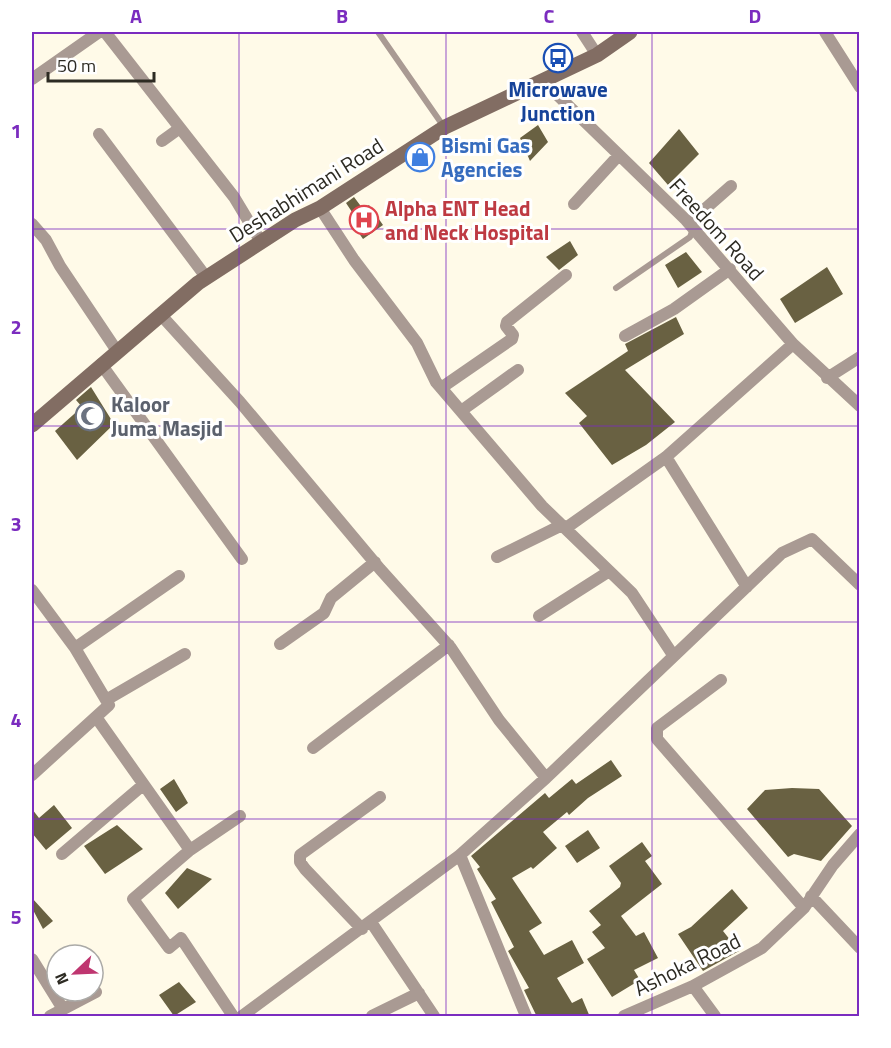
<svg xmlns="http://www.w3.org/2000/svg" width="891" height="1048" viewBox="0 0 891 1048" font-family="'Titillium Web',sans-serif">
<rect width="100%" height="100%" fill="#fffae8"/>
<path fill="#696142" d="M 538,125 L 548,142 L 530,161 L 520,138 Z
M 679,129 L 699,154 L 668,185 L 649,163 Z
M 354,197 L 363,209 L 369,205 L 383,225 L 363,239 L 349,219 L 354,215 L 346,203 Z
M 570,241 L 578,255 L 559,270 L 546,257 Z
M 686,252 L 702,272 L 678,288 L 665,265 Z
M 827,267 L 843,294 L 795,323 L 780,299 Z
M 676,317 L 684,334 L 625,370 L 675,422 L 646,445 L 612,465 L 579,423 L 587,416 L 565,393 L 628,351 L 625,344 Z
M 91,387 L 114,424 L 77,460 L 55,431 L 82,407 L 76,400 Z
M 611,760 L 622,776 L 588,798 L 569,815 L 567,812 L 543,832 L 557,848 L 533,869 L 531,867 L 512,878 L 542,923 L 529,931 L 544,955 L 572,940 L 584,963 L 557,978 L 572,1003 L 582,998 L 590,1017 L 537,1017 L 524,990 L 529,988 L 508,951 L 514,947 L 491,902 L 496,899 L 477,869 L 480,867 L 471,856 L 545,793 L 549,798 L 572,779 L 576,784 Z
M 174,779 L 188,803 L 176,812 L 160,789 Z
M 792,788 L 819,789 L 852,826 L 821,861 L 794,854 L 788,857 L 747,809 L 765,790 Z
M 54,805 L 72,828 L 46,850 L 32,833 L 32,809 L 39,818 Z
M 117,825 L 143,849 L 105,874 L 84,846 Z
M 588,830 L 600,848 L 577,863 L 565,846 Z
M 642,842 L 652,856 L 645,861 L 662,884 L 621,916 L 636,936 L 644,932 L 658,958 L 634,970 L 640,980 L 612,997 L 587,959 L 605,948 L 592,932 L 601,925 L 589,911 L 620,887 L 621,883 L 609,866 Z
M 187,868 L 212,879 L 178,909 L 165,893 Z
M 732,889 L 748,908 L 723,931 L 739,951 L 703,971 L 678,934 L 691,927 Z
M 32,898 L 53,921 L 43,929 L 32,908 Z
M 179,982 L 196,1002 L 174,1016 L 159,995 Z"/>
<g fill="none" stroke-linecap="round" stroke-linejoin="round">
<path stroke="#a99a93" stroke-width="6" d="M 378,32 L 444,127
M 616,288 L 690,237 L 693,229"/>
<path stroke="#a99a93" stroke-width="12" d="M 105,32 L 180,128 L 162,141
M 582,32 L 597,55
M 825,32 L 860,87
M 32,79 L 99,32
M 543,81 L 686,220 L 793,344 L 860,406
M 180,128 L 234,197 L 261,242
M 99,134 L 206,277
M 574,204 L 619,155
M 320,208 L 354,260 L 417,343 L 436,382 L 542,506 L 632,593 L 673,655
M 689,223 L 731,186
M 32,224 L 46,240 L 60,266 L 117,351
M 160,314 L 240,402 L 380,569 L 451,648 L 499,720 L 546,778
M 625,336 L 674,309 L 730,269
M 101,364 L 242,559
M 827,378 L 860,357
M 441,388 L 512,339 L 513,335 L 506,326 L 507,322 L 566,275
M 461,411 L 518,370
M 666,457 L 747,587
M 566,528 L 666,457 L 793,344
M 497,557 L 562,525
M 32,590 L 75,648 L 109,705 L 32,775
M 539,616 L 608,572
M 280,644 L 324,613 L 331,598 L 375,562
M 75,648 L 179,576
M 721,680 L 657,728 L 657,739 L 804,908
M 106,700 L 185,654
M 96,717 L 190,850 L 133,899 L 169,948 L 181,938 L 233,1016
M 313,748 L 449,645
M 190,850 L 240,816
M 62,854 L 143,785
M 811,896 L 860,948
M 371,922 L 434,1016
M 362,929 L 305,869 L 300,862 L 300,855 L 380,797
M 32,959 L 63,1009
M 693,986 L 715,1016
M 50,1016 L 96,992
M 242,1016 L 460,855
M 372,1016 L 419,993
M 526,1016 L 460,855 L 546,778 L 782,553 L 812,539 L 860,585
M 624,1016 L 693,986 L 762,948 L 804,908 L 833,865 L 860,834"/>
<path stroke="#826d63" stroke-width="15" d="M 32,425 L 198,283 L 295,220 L 320,208 L 445,127 L 597,55 L 630,32"/>
</g>
<path fill="none" stroke="#7b2cbf" stroke-width="1.5" stroke-opacity="0.55" d="M 239,32 L 239,1016M 446,32 L 446,1016M 652,32 L 652,1016M 32,229 L 860,229M 32,426 L 860,426M 32,622 L 860,622M 32,819 L 860,819"/>
<defs>
<g id="bus-ring" transform="scale(1.5)"><circle r="9.5" fill="#fff" stroke="#1a4fb4" stroke-width="1.5"/><path d="M-5-6H5V4H4V6H2V4H-2V6H-4V4H-5ZM-3.5-4V0h7V-4ZM-3.5 1.2v1.5H-2V1.2ZM2 1.2v1.5H3.5V1.2Z" fill="#1a4fb4"/></g>
<g id="shop-ring" transform="scale(1.5)"><circle r="9.5" fill="#fff" stroke="#3f7fe0" stroke-width="1.5"/><path d="M-5-2.5h2.3a2.7 3.5 0 0 1 5.4 0H5L5.5 6h-11ZM-1.5-2.5h3a1.5 2.3 0 0 0-3 0Z" fill="#3f7fe0"/></g>
<g id="hospital-ring" transform="scale(1.5)"><circle r="9.5" fill="#fff" stroke="#e0444e" stroke-width="1.5"/><path d="M-5-5h3v3.5h4V-5h3V5h-3V1.5h-4V5h-3Z" fill="#e0444e"/></g>
<g id="mosque-ring" transform="scale(1.5)"><circle r="9.5" fill="#fff" stroke="#6b7280" stroke-width="1.5"/><path d="M3.5-4.9A6 6 0 1 0 3.5 4.9A5 5 0 1 1 3.5-4.9Z" fill="#6b7280"/></g>
</defs>
<g fill-rule="evenodd">
<use href="#bus-ring" x="558" y="58"/>
<use href="#shop-ring" x="420" y="157"/>
<use href="#hospital-ring" x="364" y="220"/>
<use href="#mosque-ring" x="90" y="416"/>
</g>
<g text-anchor="middle" dominant-baseline="central" stroke-width="6" stroke-linejoin="round" paint-order="stroke">
<g font-size="21" font-weight="bold" fill="#164399" stroke="#fff">
<text x="558" y="89">Microwave<tspan x="558" dy="24">Junction</tspan></text>
</g>
<g font-size="21" font-weight="bold" fill="#366cbe" stroke="#fff" text-anchor="start">
<text x="441" y="145">Bismi Gas<tspan x="441" dy="24">Agencies</tspan></text>
</g>
<g font-size="21" fill="#2d2b23" stroke="#fff">
<text transform="translate(306 190) rotate(-32)">Deshabhimani Road</text>
<text transform="translate(717 229) rotate(48)">Freedom Road</text>
<text transform="translate(687 964) rotate(-26)">Ashoka Road</text>
</g>
<g font-size="21" font-weight="bold" fill="#be3a42" stroke="#fff" text-anchor="start">
<text x="385" y="208">Alpha ENT Head<tspan x="385" dy="24">and Neck Hospital</tspan></text>
</g>
<g font-size="21" font-weight="bold" fill="#5b616d" stroke="#fff" text-anchor="start">
<text x="111" y="404">Kaloor<tspan x="111" dy="24">Juma Masjid</tspan></text>
</g>
</g>
<rect width="891" height="1048" fill="none" stroke="#ffffff" stroke-width="66"/>
<g transform="translate(75 973) rotate(247)"><circle r="28" fill="#ffffff" stroke="#abaaa7" stroke-width="1.5"/>
<path d="M0-4.5L10 22L0 15L-10 22Z" fill="#bf3670"/>
<text y="-9" font-size="16" font-weight="bold" text-anchor="middle" fill="#2d2b23">N</text>
</g>
<path d="M48 72v9h106v-9" fill="none" stroke="#2d2b23" stroke-width="3"/>
<text x="57" y="72" font-size="18" fill="#2d2b23" stroke="#ffffff" stroke-width="4.5" paint-order="stroke">50 m</text>
<rect x="33" y="33" width="825" height="982" fill="none" stroke="#7b2cbf" stroke-width="2"/>
<g font-size="20" text-anchor="middle" font-weight="bold" fill="#7b2cbf">
<text x="136" y="23">A</text>
<text x="342" y="23">B</text>
<text x="549" y="23">C</text>
<text x="755" y="23">D</text>
<text x="16" y="138">1</text>
<text x="16" y="334">2</text>
<text x="16" y="531">3</text>
<text x="16" y="727">4</text>
<text x="16" y="924">5</text>
</g>
</svg>
